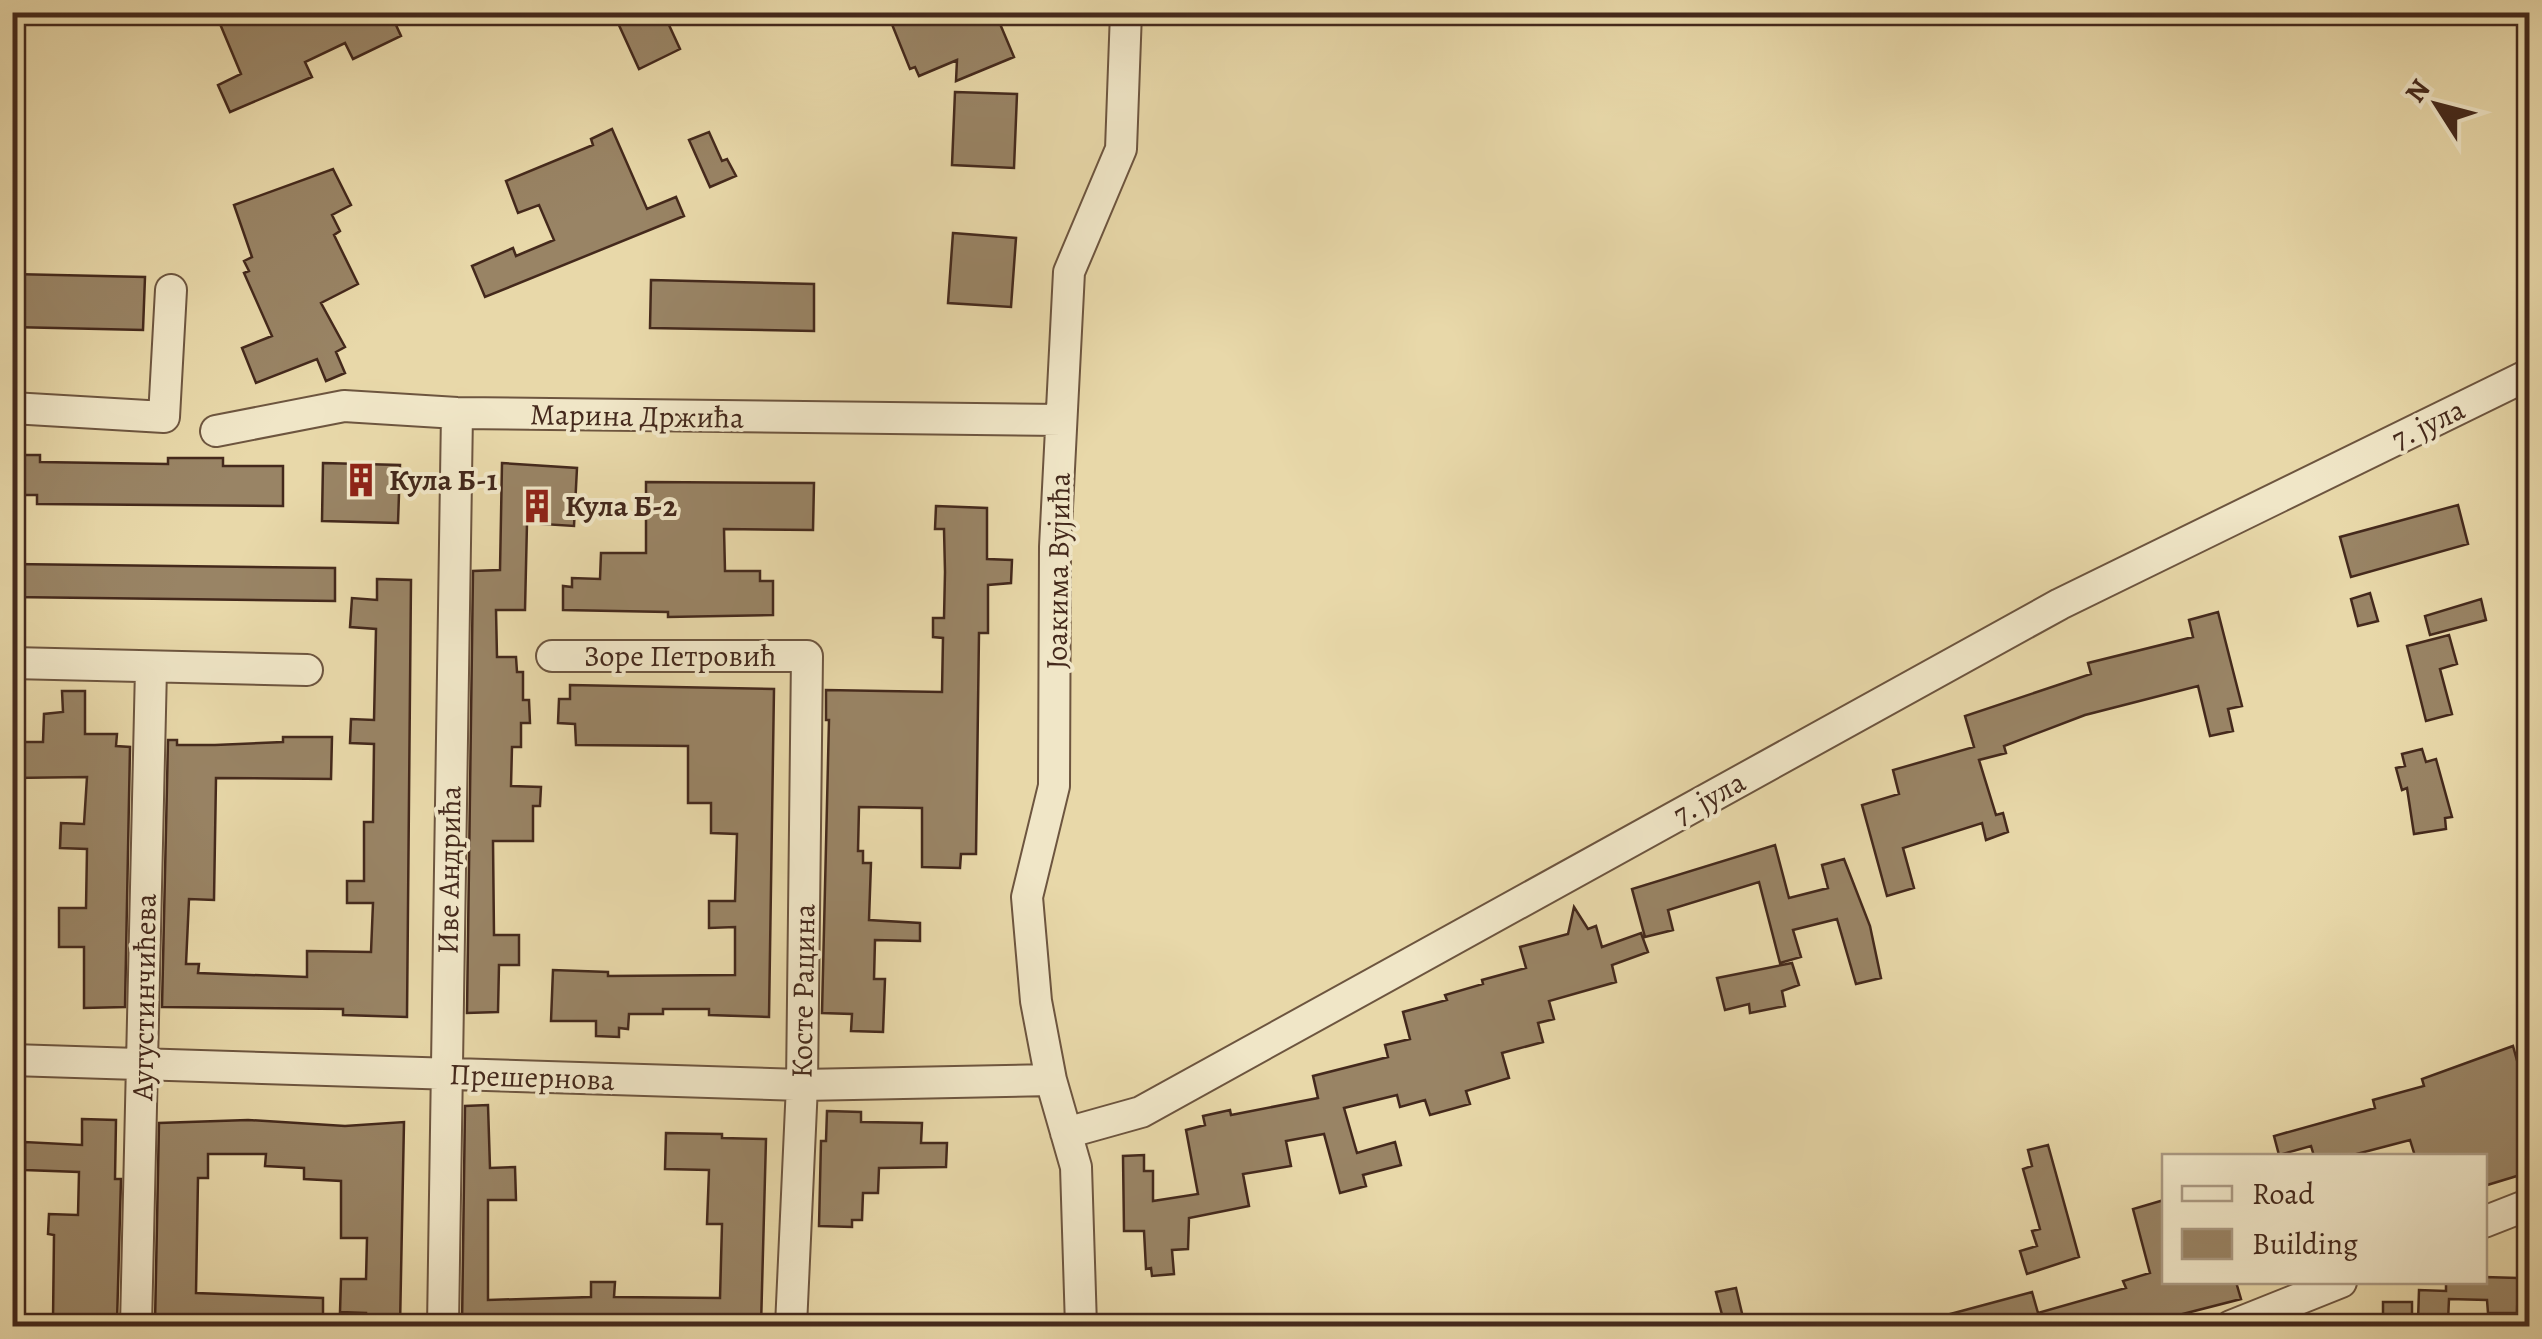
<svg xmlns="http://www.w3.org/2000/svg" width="2542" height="1339" viewBox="0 0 2542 1339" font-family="Alegreya,serif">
<rect width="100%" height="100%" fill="#e8d8a9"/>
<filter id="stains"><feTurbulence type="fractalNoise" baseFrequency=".002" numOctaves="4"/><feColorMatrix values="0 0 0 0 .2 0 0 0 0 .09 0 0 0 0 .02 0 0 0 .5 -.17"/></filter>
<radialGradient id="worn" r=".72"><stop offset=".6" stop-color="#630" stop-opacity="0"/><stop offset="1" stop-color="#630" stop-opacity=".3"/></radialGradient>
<path fill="#998465" stroke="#44291c" stroke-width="2.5" d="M 215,12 L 390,12 L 401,36 L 353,59 L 345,43 L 305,62 L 312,77 L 230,112 L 218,85 L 241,74 Z
M 639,12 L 663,12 L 680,49 L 639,69 L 618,23 Z
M 887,12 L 995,12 L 1014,57 L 956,81 L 957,60 L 919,76 L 915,67 L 910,69 Z
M 955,92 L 1017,94 L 1014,168 L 952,165 Z
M 612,129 L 647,209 L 676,197 L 684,216 L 485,297 L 472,266 L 513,248 L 516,256 L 554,240 L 539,205 L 518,213 L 506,181 L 593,145 L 591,139 Z
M 709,132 L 722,161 L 727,159 L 736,176 L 710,187 L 689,140 Z
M 333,169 L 351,205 L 332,215 L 340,231 L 334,235 L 358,284 L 321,303 L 345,347 L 336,352 L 345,373 L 326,381 L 317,359 L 256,383 L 242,348 L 272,336 L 244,273 L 249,271 L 244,261 L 252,257 L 234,205 Z
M 953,233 L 1016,238 L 1011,307 L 948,303 Z
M 12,274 L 145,277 L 143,330 L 12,327 Z
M 651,280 L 814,284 L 814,331 L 650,328 Z
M 12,455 L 40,455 L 40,462 L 168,464 L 168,458 L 223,458 L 223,466 L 283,466 L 283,506 L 37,504 L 37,495 L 12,495 Z
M 323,463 L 400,465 L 398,523 L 322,521 Z
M 502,463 L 577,468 L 574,526 L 527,523 L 525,610 L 496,610 L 497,657 L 516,657 L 517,672 L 523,672 L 523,700 L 529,700 L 530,723 L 521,723 L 521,747 L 512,747 L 511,786 L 541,787 L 540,806 L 533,806 L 533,841 L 493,841 L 494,935 L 519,935 L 519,965 L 499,965 L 498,1012 L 467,1013 L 473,571 L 500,570 Z
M 646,482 L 814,483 L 813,530 L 724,529 L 725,571 L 760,571 L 760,581 L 773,581 L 773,615 L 668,617 L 668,612 L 563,610 L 563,586 L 572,587 L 572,578 L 600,579 L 601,553 L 646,553 Z
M 2458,505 L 2468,544 L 2351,577 L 2340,537 Z
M 936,506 L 987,508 L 987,559 L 1012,560 L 1011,583 L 988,585 L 988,633 L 979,633 L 976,854 L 961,854 L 960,868 L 922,867 L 922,808 L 859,807 L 858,851 L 863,851 L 863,863 L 871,863 L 869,920 L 920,923 L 920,941 L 875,940 L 874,979 L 885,979 L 883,1032 L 851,1031 L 852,1014 L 822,1013 L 829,720 L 826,720 L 826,690 L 942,692 L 943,638 L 933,637 L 933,618 L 944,618 L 945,572 L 944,529 L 935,529 Z
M 12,564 L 335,568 L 335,601 L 12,597 Z
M 377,579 L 411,580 L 407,1017 L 343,1015 L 343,1009 L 162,1007 L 168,740 L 177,740 L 177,745 L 215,745 L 283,742 L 283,737 L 332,737 L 331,779 L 216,778 L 214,900 L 189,899 L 186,964 L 199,964 L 198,973 L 307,977 L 307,951 L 371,952 L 373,903 L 347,903 L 347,881 L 364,881 L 364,822 L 373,822 L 374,744 L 350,743 L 351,719 L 374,720 L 376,629 L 350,627 L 352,598 L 377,600 Z
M 2370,593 L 2378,621 L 2358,626 L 2351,599 Z
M 2481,599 L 2486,620 L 2430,635 L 2425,616 Z
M 2218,612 L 2242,706 L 2228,709 L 2233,731 L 2210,736 L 2198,686 L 2085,715 L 2004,746 L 2006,753 L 1979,760 L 1996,815 L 2003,813 L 2008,832 L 1986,840 L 1982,823 L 1903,848 L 1914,888 L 1887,896 L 1862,805 L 1899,794 L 1893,770 L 1974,747 L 1965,716 L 2091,674 L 2088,663 L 2193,637 L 2189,620 Z
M 2449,635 L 2457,664 L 2440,669 L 2452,714 L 2426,721 L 2407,646 Z
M 570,685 L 774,689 L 769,1017 L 709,1015 L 709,1009 L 663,1009 L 663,1014 L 629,1014 L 628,1029 L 619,1028 L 619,1037 L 596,1036 L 596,1021 L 551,1021 L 553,970 L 608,972 L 608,976 L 735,975 L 735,927 L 709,928 L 709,901 L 735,901 L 737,834 L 711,833 L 711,803 L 688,803 L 688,746 L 576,745 L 575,724 L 558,723 L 559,699 L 570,699 Z
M 62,691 L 85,691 L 85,734 L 117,734 L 116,746 L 130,747 L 125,1007 L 84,1008 L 84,947 L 59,947 L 59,908 L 86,908 L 87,849 L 60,848 L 61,823 L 84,824 L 87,777 L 12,778 L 12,742 L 43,742 L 44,714 L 63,712 Z
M 2422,749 L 2426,762 L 2436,759 L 2452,817 L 2445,818 L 2446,829 L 2414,834 L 2407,788 L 2402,790 L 2396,768 L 2405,766 L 2402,754 Z
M 1775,845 L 1789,898 L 1828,888 L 1822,865 L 1844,859 L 1870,926 L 1881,978 L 1856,984 L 1837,919 L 1793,930 L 1801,957 L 1780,963 L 1759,882 L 1668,910 L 1673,930 L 1645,937 L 1632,889 Z
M 1574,907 L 1588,929 L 1596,926 L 1602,947 L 1641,933 L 1648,952 L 1612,965 L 1616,982 L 1549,1001 L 1554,1019 L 1538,1023 L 1543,1042 L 1502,1053 L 1509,1078 L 1466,1091 L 1470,1104 L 1430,1115 L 1425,1100 L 1400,1107 L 1397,1095 L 1344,1108 L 1357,1153 L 1395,1142 L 1401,1165 L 1363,1175 L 1366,1186 L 1340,1193 L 1324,1134 L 1286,1141 L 1291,1166 L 1243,1174 L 1249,1206 L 1189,1218 L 1188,1249 L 1172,1250 L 1174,1274 L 1152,1276 L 1151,1268 L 1146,1269 L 1144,1231 L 1124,1231 L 1123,1156 L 1144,1155 L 1144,1171 L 1153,1171 L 1153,1201 L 1198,1194 L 1186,1130 L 1205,1125 L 1203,1116 L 1230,1110 L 1231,1115 L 1318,1098 L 1313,1076 L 1388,1057 L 1385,1045 L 1410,1039 L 1403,1012 L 1447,1000 L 1445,995 L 1483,984 L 1482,980 L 1526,968 L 1520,947 L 1568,934 Z
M 1792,963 L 1799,985 L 1782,991 L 1785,1006 L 1750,1013 L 1749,1004 L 1725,1010 L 1717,978 Z
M 2513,1046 L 2524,1086 L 2530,1084 L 2530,1172 L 2484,1186 L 2484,1156 L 2415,1156 L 2410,1140 L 2349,1156 L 2314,1156 L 2311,1146 L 2279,1155 L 2274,1136 L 2375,1108 L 2373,1100 L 2424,1086 L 2422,1079 Z
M 488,1105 L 490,1168 L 515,1167 L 516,1200 L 488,1200 L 488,1300 L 591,1297 L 591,1282 L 615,1282 L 614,1297 L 720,1298 L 722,1224 L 707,1224 L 709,1170 L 665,1169 L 666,1133 L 722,1134 L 722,1138 L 766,1139 L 761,1326 L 534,1326 L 534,1322 L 490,1321 L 490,1326 L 462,1326 L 465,1106 Z
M 827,1111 L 861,1112 L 861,1122 L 922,1123 L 921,1143 L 947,1143 L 946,1167 L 879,1168 L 878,1193 L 863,1193 L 862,1220 L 852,1220 L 852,1227 L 819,1226 L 821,1141 L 826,1141 Z
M 82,1119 L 116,1120 L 115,1179 L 121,1179 L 117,1322 L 53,1320 L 54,1235 L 48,1234 L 49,1214 L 78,1215 L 79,1172 L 25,1170 L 25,1142 L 82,1145 Z
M 248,1120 L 345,1126 L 404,1122 L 400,1326 L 366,1326 L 366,1313 L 340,1312 L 341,1279 L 366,1279 L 367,1238 L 341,1238 L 341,1181 L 304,1179 L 304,1168 L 265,1166 L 266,1154 L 208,1154 L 208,1178 L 198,1178 L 196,1293 L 323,1298 L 323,1325 L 155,1323 L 159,1123 Z
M 2048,1145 L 2079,1257 L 2027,1274 L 2020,1251 L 2037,1246 L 2032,1231 L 2040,1229 L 2023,1169 L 2032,1166 L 2028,1150 Z
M 2164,1200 L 2164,1282 L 2236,1282 L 2241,1299 L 2136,1326 L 1929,1326 L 1928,1320 L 2032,1292 L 2038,1313 L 2126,1288 L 2123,1281 L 2150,1273 L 2133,1209 Z
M 2484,1277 L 2518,1278 L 2517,1313 L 2488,1313 L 2487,1300 L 2449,1299 L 2448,1321 L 2418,1321 L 2419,1290 L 2446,1291 L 2446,1282 L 2484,1282 Z
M 1736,1288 L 1745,1326 L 1725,1326 L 1716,1292 Z
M 2383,1302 L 2412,1302 L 2412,1326 L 2383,1326 Z"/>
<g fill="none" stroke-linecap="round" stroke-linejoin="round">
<g stroke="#6d553f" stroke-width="34">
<path id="minor" d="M 12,408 L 164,417 L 171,290
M 216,431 L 344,406 L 457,413 L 1061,420
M 552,656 L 807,656 L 802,1085 L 791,1326
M 12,663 L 307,670
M 12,1060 L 802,1085 L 1051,1080
M 1066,1133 L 1141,1112 L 2060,604 L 2530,374
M 2484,1222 L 2530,1204
M 136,1326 L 151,668
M 443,1326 L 457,413
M 1081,1326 L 1076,1167 L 1051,1080 L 1036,1001 L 1027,897 L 1054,786 L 1055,547 L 1069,272 L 1121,149 L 1126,12
M 2231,1326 L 2341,1282"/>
</g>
<use href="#minor" stroke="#f0e6c7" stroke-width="30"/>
</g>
<defs>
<g id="building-bare" transform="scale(2.7)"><path d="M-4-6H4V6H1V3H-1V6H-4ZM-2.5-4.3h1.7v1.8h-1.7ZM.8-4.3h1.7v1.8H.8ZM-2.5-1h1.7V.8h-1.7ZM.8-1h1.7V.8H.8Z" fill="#8f2418" stroke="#f0e6c7" stroke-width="2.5" paint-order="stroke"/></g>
</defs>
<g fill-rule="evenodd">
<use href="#building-bare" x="361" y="480"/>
<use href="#building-bare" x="537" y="506"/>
</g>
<g text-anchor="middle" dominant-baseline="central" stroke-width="8" stroke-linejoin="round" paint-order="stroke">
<g font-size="30" fill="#44291c" stroke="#f0e6c7">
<text transform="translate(637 416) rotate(1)">Марина Држића</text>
<text transform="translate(2428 424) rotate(-26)">7. јула</text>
<text transform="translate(1058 571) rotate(-89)">Јоакима Вујића</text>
<text x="680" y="656">Зоре Петровић</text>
<text transform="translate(1709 798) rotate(-29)">7. јула</text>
<text transform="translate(449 870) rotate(-89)">Иве Андрића</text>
<text transform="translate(803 991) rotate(-89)">Косте Рацина</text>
<text transform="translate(144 997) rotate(-89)">Аугустинчићева</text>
<text transform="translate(532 1077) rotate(2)">Прешернова</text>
</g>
<g font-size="30" font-weight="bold" fill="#44291c" stroke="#f0e6c7" text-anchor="start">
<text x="389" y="480">Кула Б-1</text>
<text x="565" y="506">Кула Б-2</text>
</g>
</g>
<rect width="2542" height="1339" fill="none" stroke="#e8d8a9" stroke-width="50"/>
<rect x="15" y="15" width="2512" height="1309" fill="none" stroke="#44291c" stroke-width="5"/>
<rect x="25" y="25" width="2492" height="1289" fill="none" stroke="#44291c" stroke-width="2.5"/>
<rect x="2162" y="1154" width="325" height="130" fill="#f0e6c7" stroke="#ab9a83" stroke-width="2.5"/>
<rect x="2182" y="1186" width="50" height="15" fill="#f0e6c7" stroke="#ab9a83" stroke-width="2.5"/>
<text x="2252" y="1204" font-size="30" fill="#44291c">Road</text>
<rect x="2182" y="1229" width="50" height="30" fill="#998465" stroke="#ab9a83" stroke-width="2.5"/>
<text x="2252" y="1254" font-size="30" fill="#44291c">Building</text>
<g transform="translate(2437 105) rotate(306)" stroke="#f0e6c7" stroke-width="8" paint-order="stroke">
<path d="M0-8L18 38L0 25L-18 38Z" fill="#44291c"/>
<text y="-15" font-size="28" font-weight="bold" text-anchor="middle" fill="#44291c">N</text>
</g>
<rect width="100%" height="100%" filter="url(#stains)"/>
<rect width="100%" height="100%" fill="url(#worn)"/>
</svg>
